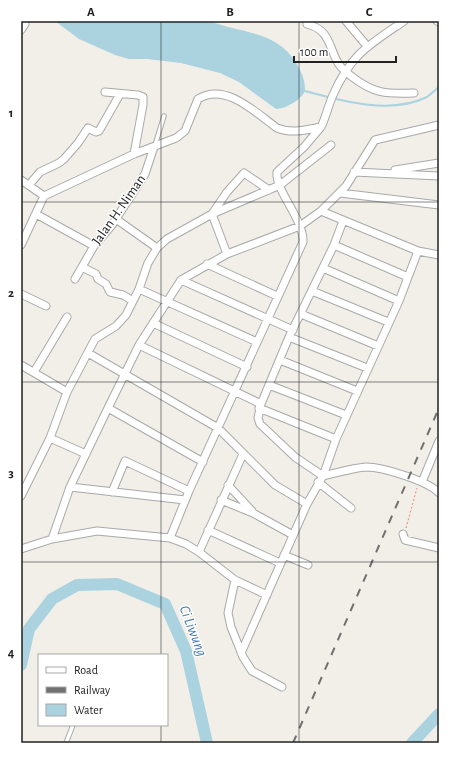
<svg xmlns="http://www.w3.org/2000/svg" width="460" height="764" viewBox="0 0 460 764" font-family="'Alegreya Sans',sans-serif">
<rect width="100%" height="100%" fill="#f2efe9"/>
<path fill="#aad3df" d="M 55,21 L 209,21 C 240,33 278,31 296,63 C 302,73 305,79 305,91 C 301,100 285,109 276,109 L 239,82 L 220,73 L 181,63 L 147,59 L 129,59 L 115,55 L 79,39 Z"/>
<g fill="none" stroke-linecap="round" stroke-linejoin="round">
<path stroke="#aad3df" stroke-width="2" d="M 305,91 C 342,101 390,115 427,97 C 431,94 435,90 439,87"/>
<path stroke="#aad3df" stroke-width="12" d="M 21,665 L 29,629 L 52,599 L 77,585 L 117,584 L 165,604 L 186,651 L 207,743
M 412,743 L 439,714"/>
<g stroke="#a9a9a9" stroke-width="5.5">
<path id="lane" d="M 155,145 L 164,116
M 66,743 L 73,725"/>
</g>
<g stroke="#a9a9a9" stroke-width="9">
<path id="street" d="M 346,21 L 367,46
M 437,21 L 439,22
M 307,24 C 330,30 328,45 338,63 C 341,68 346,72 351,76 C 374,94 386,94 414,93
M 21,30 L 25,24 L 23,21
M 105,92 L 138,95 L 143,97 L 143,105 L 134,154
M 395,170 L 439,163
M 354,172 L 439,176
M 21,180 L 44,196 L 134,154 L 176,138 L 185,131 L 198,99 C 225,82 255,112 277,128 C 292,134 305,130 321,127 C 326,117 328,106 333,95 C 351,54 369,45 404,21
M 29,185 L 40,172 L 59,163 L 64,159 L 78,143 L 88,128 L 96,132 L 99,131 L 120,94
M 340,193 L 439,205
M 321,211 L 418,251 L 439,255
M 36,214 L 94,246
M 116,219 L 157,248
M 343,221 L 334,245 L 289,337 L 261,404 L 258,418 L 260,424 L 295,457 L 323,476 C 337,473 352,468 366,467 C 383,467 428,481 439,493
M 21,245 L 44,196
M 334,245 L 408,277
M 227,254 L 212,214 L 227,192 L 244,173 L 269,190
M 207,264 L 277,296
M 82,267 L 96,274 L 98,279 L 106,284 L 110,292 L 123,295 L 133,301
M 323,268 L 399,301
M 75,279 L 94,246 L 112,225 L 145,174 L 154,147
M 181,280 L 293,330
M 139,289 L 257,342
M 312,291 L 388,322
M 21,294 L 46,306
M 301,314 L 378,346
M 153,323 L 247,367
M 289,337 L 367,368
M 139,345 L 261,404
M 88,353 L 218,428 L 275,485 L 307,504
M 280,360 L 357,391
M 21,365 L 67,392
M 34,372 L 67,317
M 269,385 L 346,415
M 108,408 L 203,462
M 259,408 L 336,439
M 50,438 L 86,454
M 318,482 L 351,508
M 422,482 L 439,441
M 228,485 L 252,511
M 70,487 L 185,500
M 112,492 L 125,461 L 189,491
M 21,496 L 50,438 L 67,392 L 95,339 L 116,326 L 126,315 L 139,289 L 148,263 L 157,248 L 167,239 L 212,214 L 280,185 L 331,145
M 221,500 L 253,513 L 293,535
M 208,530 L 280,563
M 403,534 L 405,540 L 439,548
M 170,538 L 186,544 L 199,552 L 243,454
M 52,539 L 70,487 L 108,408 L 139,345 L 181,280 L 227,254 L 300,226 L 321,211 L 346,186 L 375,140 L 439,125
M 21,549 L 52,539 L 97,531 L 170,538 L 189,491 L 303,242 C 304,219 275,191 277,172 L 304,147 L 321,127
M 199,552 L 235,580 L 267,595
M 284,555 L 308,565
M 235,580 L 228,613 L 231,627 L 243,657 L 252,671 L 282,687
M 241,653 L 307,504 L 323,476 L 336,439 L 399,301 L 418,251"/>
</g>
<path stroke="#fa8072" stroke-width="1" stroke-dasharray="2 2" stroke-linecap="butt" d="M 406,528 L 417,488"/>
<use href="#lane" stroke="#fff" stroke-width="3.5"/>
<use href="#street" stroke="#fff" stroke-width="7"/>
<path stroke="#707070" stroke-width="2" stroke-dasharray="8 8" stroke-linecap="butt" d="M 293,743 L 439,408"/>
</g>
<path fill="none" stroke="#222" stroke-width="1" stroke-opacity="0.55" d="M 161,21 L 161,655M 299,21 L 299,743M 21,202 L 439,202M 21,382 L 439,382M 21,562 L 439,562M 161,725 L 161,743"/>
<g text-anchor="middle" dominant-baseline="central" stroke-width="3" stroke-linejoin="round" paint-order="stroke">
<g font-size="14" fill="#222" stroke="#fff">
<text transform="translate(119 210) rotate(-55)">Jalan H. Niman</text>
</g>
<g font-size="15" font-style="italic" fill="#4a7aab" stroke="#fff">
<text transform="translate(193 631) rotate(69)">Ci Liwung</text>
</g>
</g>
<rect width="460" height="764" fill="none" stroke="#ffffff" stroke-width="44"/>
<rect x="38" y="654" width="130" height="72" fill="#ffffff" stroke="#a7a7a7"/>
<rect x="46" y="667" width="20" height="6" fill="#ffffff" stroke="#a7a7a7"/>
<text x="74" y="674" font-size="12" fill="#222222">Road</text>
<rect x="46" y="687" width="20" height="6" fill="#707070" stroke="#a7a7a7"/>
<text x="74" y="694" font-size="12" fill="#222222">Railway</text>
<rect x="46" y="704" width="20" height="12" fill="#aad3df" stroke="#a7a7a7"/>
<text x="74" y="714" font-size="12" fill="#222222">Water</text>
<path d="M294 56v6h102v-6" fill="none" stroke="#222222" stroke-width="2"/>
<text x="300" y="56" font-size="12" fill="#222222" stroke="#ffffff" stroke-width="3" paint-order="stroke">100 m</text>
<rect x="22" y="22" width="416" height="720" fill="none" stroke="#222" stroke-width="1.5"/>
<g font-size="13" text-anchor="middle" font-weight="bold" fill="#222">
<text x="91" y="16">A</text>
<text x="230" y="16">B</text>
<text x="369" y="16">C</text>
<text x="11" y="117">1</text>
<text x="11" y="297">2</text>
<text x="11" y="477">3</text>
<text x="11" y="657">4</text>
</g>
</svg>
